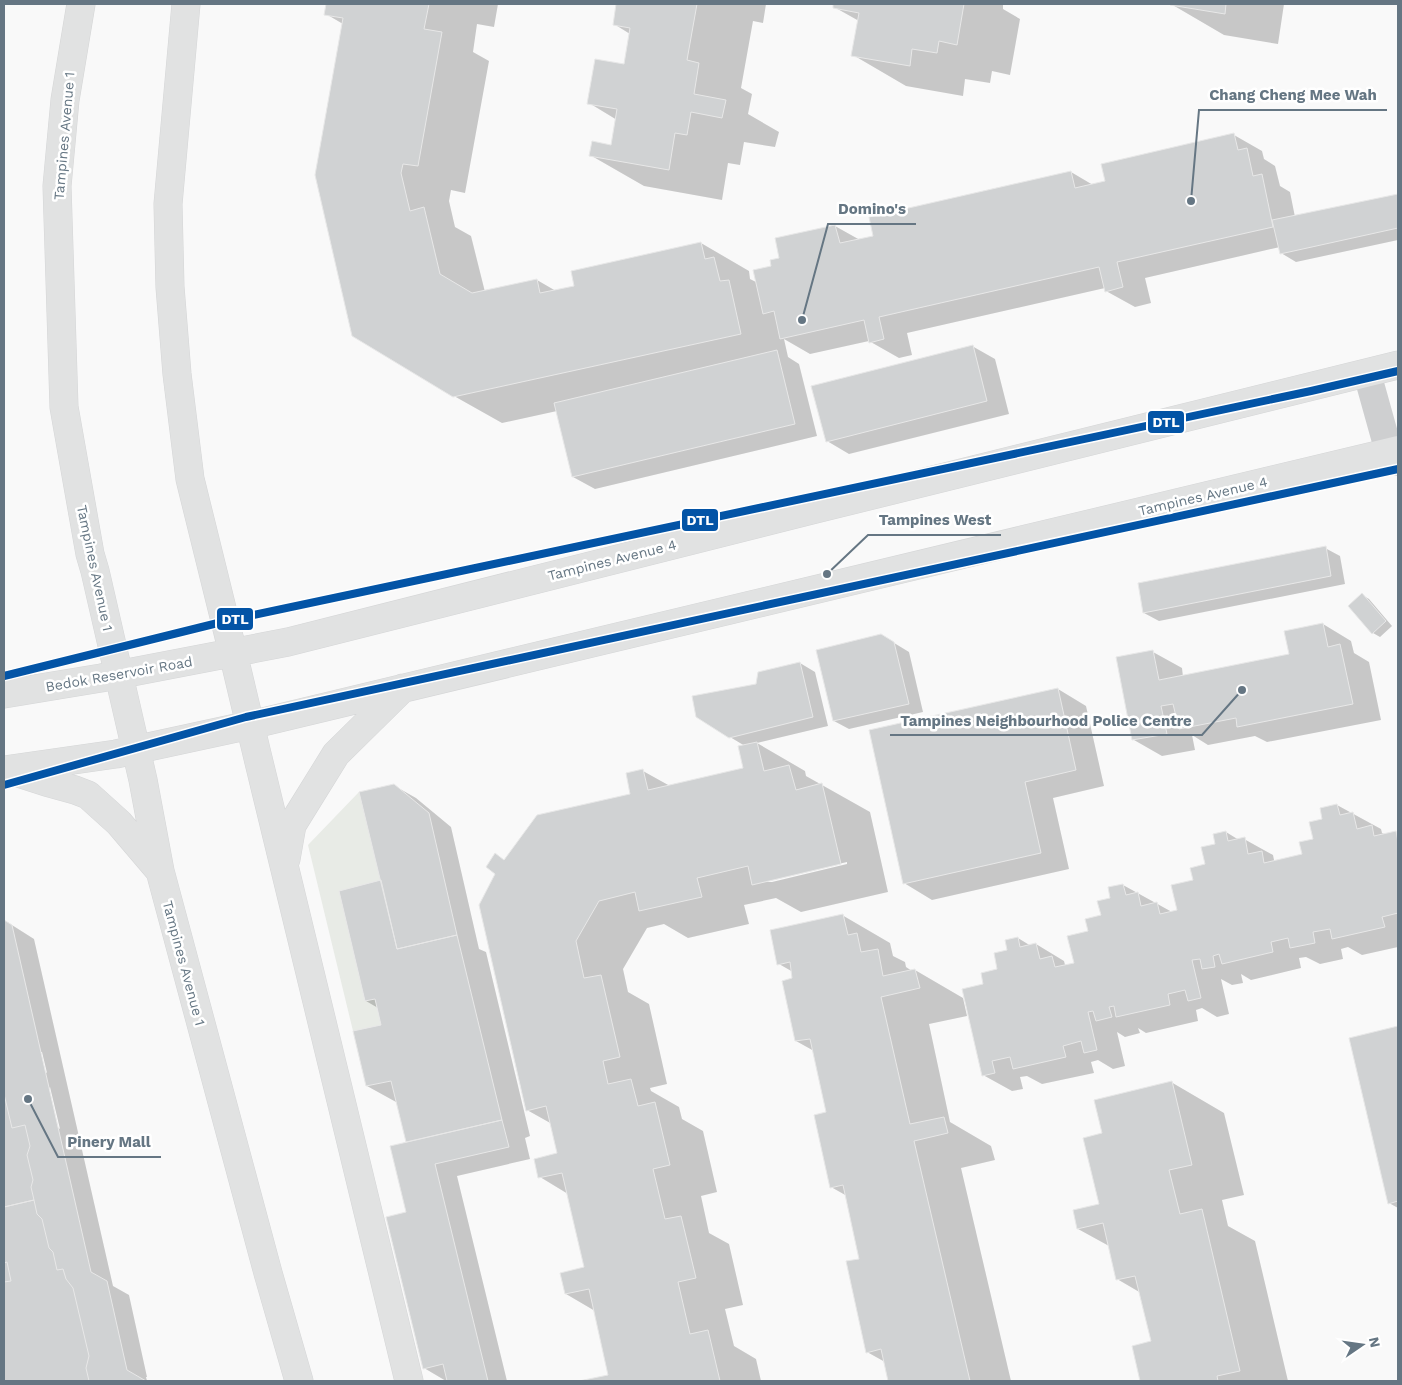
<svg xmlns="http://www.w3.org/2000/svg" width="1402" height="1385" viewBox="0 0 1402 1385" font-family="'Work Sans',sans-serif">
<rect width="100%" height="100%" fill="#f9f9f9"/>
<path fill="#e8ebe6" d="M 359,792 L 381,880 L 339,891 L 365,1001 L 375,999 L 381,1025 L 353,1031 L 308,845 Z"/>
<path fill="#0003" fill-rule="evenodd" d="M 327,4 L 498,4 L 494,27 L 477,24 L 473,52 L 489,61 L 465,193 L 451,190 L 449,201 L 455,227 L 471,236 L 485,292 L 537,280 L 556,291 L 576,287 L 701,243 L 749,271 L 750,279 L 758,283 L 781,259 L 835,226 L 860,240 L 874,237 L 1071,172 L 1093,185 L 1106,182 L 1234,135 L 1262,151 L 1264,159 L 1275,166 L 1280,186 L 1290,192 L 1295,217 L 1398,195 L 1398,240 L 1296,262 L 1281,253 L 1280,247 L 1145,278 L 1151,303 L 1135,307 L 1106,291 L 1105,288 L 907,333 L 912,355 L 899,358 L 869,341 L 810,354 L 784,339 L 788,357 L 799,364 L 817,436 L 595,489 L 573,477 L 557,411 L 502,423 L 454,396 L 343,24 L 326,14 Z
M 618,4 L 766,4 L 763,23 L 753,21 L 741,88 L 752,94 L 748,114 L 779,132 L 775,147 L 744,142 L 740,165 L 728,163 L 722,200 L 644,186 L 590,155 L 612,146 L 617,120 L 589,103 L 625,65 L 630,34 L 614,24 Z
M 835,4 L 1003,4 L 1003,9 L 1020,19 L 1010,75 L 992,71 L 990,83 L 965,79 L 963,96 L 906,86 L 853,55 L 859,21 L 834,7 Z
M 1171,4 L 1284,4 L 1278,44 L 1224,35 Z
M 972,346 L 995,359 L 1009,414 L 849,454 L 827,441 Z
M 1325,548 L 1340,556 L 1345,584 L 1159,621 L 1144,613 Z
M 1362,595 L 1369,599 L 1392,626 L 1380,637 L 1373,633 Z
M 1323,624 L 1351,641 L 1354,653 L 1369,662 L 1381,720 L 1267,742 L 1255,736 L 1208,745 L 1192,735 L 1195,750 L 1162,756 L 1134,740 L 1153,652 L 1182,668 L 1183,677 L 1291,655 Z
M 881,635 L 909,652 L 923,712 L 849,729 L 834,721 Z
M 800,663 L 815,672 L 828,726 L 757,743 L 805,771 L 806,776 L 870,812 L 888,892 L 801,912 L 776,898 L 744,905 L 749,924 L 688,938 L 664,924 L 647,928 L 623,969 L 628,992 L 649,1004 L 667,1084 L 650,1088 L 651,1091 L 679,1107 L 682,1119 L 703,1131 L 717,1192 L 701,1196 L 709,1233 L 729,1244 L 743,1305 L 725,1309 L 734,1346 L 756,1359 L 761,1381 L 585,1381 L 610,1376 L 595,1311 L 566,1294 L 585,1268 L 568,1194 L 540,1177 L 559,1154 L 552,1124 L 527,1110 L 497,874 L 496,855 L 505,861 L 632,795 L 643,771 L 670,786 L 745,769 L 745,746 L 730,737 L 757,685 ZM 847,862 L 847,864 L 772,882 L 766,882 L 766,881 Z
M 1058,689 L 1086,706 L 1104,786 L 1053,798 L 1069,869 L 932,900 L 904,883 Z
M 393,785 L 416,798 L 451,827 L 479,949 L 486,952 L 530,1136 L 525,1138 L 530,1159 L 457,1176 L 507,1381 L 446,1381 L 424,1368 L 407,1213 L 409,1143 L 407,1141 L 397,1102 L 396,1102 L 367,1086 L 383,1026 L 378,1008 L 366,1001 Z
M 1337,805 L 1381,829 L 1382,833 L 1386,835 L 1395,832 L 1398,834 L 1398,947 L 1362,955 L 1348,947 L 1341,949 L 1343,959 L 1320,964 L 1306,957 L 1299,958 L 1301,968 L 1251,980 L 1241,974 L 1243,983 L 1232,985 L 1221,979 L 1229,1014 L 1217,1017 L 1202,1008 L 1196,1010 L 1198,1021 L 1146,1033 L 1138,1028 L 1140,1033 L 1125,1037 L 1117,1032 L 1125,1066 L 1113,1069 L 1098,1060 L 1091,1062 L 1094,1073 L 1042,1084 L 1027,1076 L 1020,1077 L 1023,1089 L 1012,1091 L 983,1075 L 985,985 L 999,970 L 1009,951 L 1018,938 L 1031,946 L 1036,944 L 1064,961 L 1065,965 L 1075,964 L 1090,932 L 1102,916 L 1112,899 L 1123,885 L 1172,912 L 1179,911 L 1194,881 L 1206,865 L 1217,845 L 1226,832 L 1239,840 L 1244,839 L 1273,855 L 1274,860 L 1277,861 L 1304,855 L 1315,840 L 1324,820 Z
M 842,915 L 890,943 L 893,956 L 905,962 L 906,967 L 912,971 L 915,970 L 963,998 L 967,1016 L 929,1024 L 950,1122 L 991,1146 L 995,1160 L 961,1168 L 1011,1381 L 889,1381 L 885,1362 L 867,1352 L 861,1260 L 847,1196 L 831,1187 L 828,1113 L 814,1051 L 796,1041 L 793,972 L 779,964 Z
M 4,920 L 34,939 L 113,1286 L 129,1295 L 147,1377 L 146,1377 L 147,1381 L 4,1381 ZM 40,1052 L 42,1052 L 47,1073 L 43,1070 ZM 50,1087 L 60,1129 L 56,1126 L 48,1090 Z
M 1398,1027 L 1398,1208 L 1389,1203 L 1350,1039 Z
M 1171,1082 L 1224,1113 L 1244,1195 L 1222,1200 L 1228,1226 L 1255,1241 L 1288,1381 L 1141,1381 L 1133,1346 L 1153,1342 L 1141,1293 L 1117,1279 L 1109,1246 L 1078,1229 L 1100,1205 L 1103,1134 Z"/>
<path fill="#d0d2d3" stroke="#e8e8e8" d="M 326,4 L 429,4 L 424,29 L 442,32 L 418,166 L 403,164 L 401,173 L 410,211 L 424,207 L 440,274 L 472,293 L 537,279 L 540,293 L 574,286 L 571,271 L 701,242 L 705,259 L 714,257 L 720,281 L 729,280 L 741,334 L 453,397 L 352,336 L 315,175 L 343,18 L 324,15 Z
M 616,4 L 697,4 L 687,60 L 699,63 L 694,94 L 726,100 L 722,118 L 691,112 L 687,135 L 675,133 L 669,170 L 589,156 L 592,141 L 611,145 L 617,109 L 587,104 L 595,59 L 624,64 L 630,28 L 613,25 Z
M 833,4 L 964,4 L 957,45 L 939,41 L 937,53 L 912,49 L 910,66 L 851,56 L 859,13 L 833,8 Z
M 1170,4 L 1226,4 L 1225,14 L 1170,5 Z
M 1234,133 L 1238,150 L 1247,148 L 1253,176 L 1262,174 L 1273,227 L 1117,262 L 1123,287 L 1105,292 L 1099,267 L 879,317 L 884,339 L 869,343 L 864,320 L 780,339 L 774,311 L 763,314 L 753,270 L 771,266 L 770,260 L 779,258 L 775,238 L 835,225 L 840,243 L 873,236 L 869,217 L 1071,171 L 1075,188 L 1105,181 L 1101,164 Z
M 1398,194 L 1398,228 L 1280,254 L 1272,220 Z
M 973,345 L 987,401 L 826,442 L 811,386 Z
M 777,350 L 795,424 L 572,477 L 554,403 Z
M 1326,546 L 1331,576 L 1143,613 L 1138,583 Z
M 1362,593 L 1386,621 L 1372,634 L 1348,606 Z
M 1323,623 L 1328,647 L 1340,644 L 1353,704 L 1237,727 L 1236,718 L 1179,729 L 1173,704 L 1161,706 L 1167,734 L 1132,740 L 1116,657 L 1153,650 L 1159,680 L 1289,654 L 1284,631 Z
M 881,634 L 894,642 L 909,704 L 833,721 L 816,650 Z
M 800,662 L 813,717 L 729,738 L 696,717 L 692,696 L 756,684 L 758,672 Z
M 1058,688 L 1076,770 L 1025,782 L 1041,853 L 903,884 L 869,730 Z
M 757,742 L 764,771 L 789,765 L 796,790 L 822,783 L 841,864 L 752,885 L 748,866 L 697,878 L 702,897 L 639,911 L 635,892 L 599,901 L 576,941 L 584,978 L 601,975 L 620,1057 L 603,1061 L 608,1084 L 631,1079 L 638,1106 L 655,1102 L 670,1165 L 653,1169 L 665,1219 L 681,1216 L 696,1278 L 678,1282 L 690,1334 L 708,1330 L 720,1381 L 579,1381 L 608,1375 L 589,1289 L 565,1294 L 560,1273 L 584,1267 L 562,1173 L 538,1178 L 534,1159 L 557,1153 L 546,1106 L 526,1111 L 479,905 L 495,874 L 486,867 L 495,853 L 504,860 L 537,815 L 630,794 L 626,773 L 643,769 L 648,790 L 743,768 L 738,746 Z
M 394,784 L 429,813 L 457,935 L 397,949 L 359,792 Z
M 1337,804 L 1340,815 L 1353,812 L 1357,829 L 1372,825 L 1374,836 L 1396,831 L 1398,842 L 1398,913 L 1382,917 L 1385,927 L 1332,939 L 1330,929 L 1313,932 L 1315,943 L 1290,948 L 1288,938 L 1271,942 L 1273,952 L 1222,964 L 1219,954 L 1213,956 L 1215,967 L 1202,969 L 1200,959 L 1192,960 L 1201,998 L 1188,1001 L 1185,990 L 1168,994 L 1170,1005 L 1116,1017 L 1114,1006 L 1109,1007 L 1112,1017 L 1096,1021 L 1093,1011 L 1088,1012 L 1097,1050 L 1084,1053 L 1081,1041 L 1063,1046 L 1066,1057 L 1013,1069 L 1010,1057 L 992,1061 L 995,1073 L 982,1076 L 962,989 L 983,984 L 981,973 L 997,969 L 994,953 L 1007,950 L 1005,940 L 1018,937 L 1020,947 L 1036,943 L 1040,959 L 1052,956 L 1055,967 L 1074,963 L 1067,936 L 1088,931 L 1085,919 L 1101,915 L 1097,901 L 1110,898 L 1108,887 L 1123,884 L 1126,895 L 1138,892 L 1141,906 L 1157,902 L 1160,914 L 1177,910 L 1171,885 L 1193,880 L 1190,868 L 1205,864 L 1201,847 L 1215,844 L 1213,834 L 1226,831 L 1228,841 L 1245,837 L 1248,854 L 1262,851 L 1264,863 L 1302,854 L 1299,842 L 1313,839 L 1309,822 L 1322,819 L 1320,808 Z
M 381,880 L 397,949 L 457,935 L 502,1120 L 406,1142 L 391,1081 L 366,1086 L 353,1031 L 381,1025 L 375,999 L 365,1001 L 339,891 Z
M 843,914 L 848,935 L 857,933 L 861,952 L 878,949 L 883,976 L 915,969 L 920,988 L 881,997 L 910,1124 L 944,1117 L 948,1133 L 914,1141 L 970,1381 L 888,1381 L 881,1349 L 866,1353 L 846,1261 L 859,1259 L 843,1185 L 830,1188 L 814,1115 L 826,1112 L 810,1039 L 795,1041 L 782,981 L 792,978 L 790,962 L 777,965 L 770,930 Z
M 4,920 L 12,925 L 91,1272 L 107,1281 L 127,1370 L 146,1381 L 4,1381 Z
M 1398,1026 L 1398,1201 L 1388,1204 L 1349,1038 Z
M 1172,1081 L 1192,1165 L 1169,1170 L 1180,1214 L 1202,1209 L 1240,1371 L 1217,1376 L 1218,1381 L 1140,1381 L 1132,1346 L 1151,1341 L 1135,1276 L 1116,1280 L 1103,1223 L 1077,1229 L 1073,1210 L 1099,1204 L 1083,1138 L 1102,1133 L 1094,1100 Z
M 4,1094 L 12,1128 L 25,1125 L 30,1146 L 27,1155 L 33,1180 L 31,1187 L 34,1200 L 4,1207 Z
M 502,1120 L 509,1147 L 435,1164 L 488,1381 L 447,1381 L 443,1364 L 423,1369 L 386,1217 L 406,1212 L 390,1146 Z
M 34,1200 L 37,1214 L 42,1219 L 49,1248 L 53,1252 L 57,1270 L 63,1269 L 66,1279 L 73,1288 L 89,1356 L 86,1368 L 89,1381 L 4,1381 L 4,1282 L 11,1281 L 7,1262 L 4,1263 L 4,1207 Z"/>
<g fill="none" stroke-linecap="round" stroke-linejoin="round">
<g stroke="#d5d6d7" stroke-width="29">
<path id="major" d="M 81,4 L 65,100 L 57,186 L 64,407 L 90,554 L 95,571 L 143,780 L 160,871 L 268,1273 L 299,1381
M 186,4 L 168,204 L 170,287 L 177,374 L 190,479 L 233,653 L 257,754 L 409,1381
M 4,694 L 101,678 L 288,642 L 812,510 L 1398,365
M 4,770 L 116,754 L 250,725 L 1398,450
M 15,772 L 46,782 L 75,790 L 88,795 L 119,823 L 159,870
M 286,859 L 292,825 L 336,754 L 403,688"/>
</g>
<path stroke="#cecfd0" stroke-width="28" d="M 1367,373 L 1389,452 L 1398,462"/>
<use href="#major" stroke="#e1e2e2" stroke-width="28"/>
<g stroke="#fff" stroke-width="11">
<path id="metro-1" d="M 4,676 L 230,620 L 1311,391 L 1398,371
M 4,785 L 246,717 L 1398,469"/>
</g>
<use href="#metro-1" stroke="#0354a6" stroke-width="8"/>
</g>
<g text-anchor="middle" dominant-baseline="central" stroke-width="5" stroke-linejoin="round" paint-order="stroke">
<g font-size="14" fill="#657683" stroke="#fff">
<text transform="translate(64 136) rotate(-85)">Tampines Avenue 1</text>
<text transform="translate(1203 496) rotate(-13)">Tampines Avenue 4</text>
<text transform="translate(612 560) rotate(-14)">Tampines Avenue 4</text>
<text transform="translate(95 568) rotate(78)">Tampines Avenue 1</text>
<text transform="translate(119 674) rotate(-10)">Bedok Reservoir Road</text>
<text transform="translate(184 963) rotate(75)">Tampines Avenue 1</text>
</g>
</g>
<path fill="none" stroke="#657683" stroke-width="2" d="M1191 201L1199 110H1387M802 320L828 224H916M827 574L868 535H1001M1242 690L1202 735H890M28 1099L58 1157H161"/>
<g fill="#657683" stroke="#fff" stroke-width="2">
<circle cx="1191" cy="201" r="5"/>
<circle cx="802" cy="320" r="5"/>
<circle cx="827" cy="574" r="5"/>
<circle cx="1242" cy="690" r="5"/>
<circle cx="28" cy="1099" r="5"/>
</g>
<g font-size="15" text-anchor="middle" font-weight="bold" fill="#657683" stroke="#fff" stroke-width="5" stroke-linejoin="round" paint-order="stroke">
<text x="1293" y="100">Chang Cheng Mee Wah</text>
<text x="872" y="214">Domino's</text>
<text x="935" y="525">Tampines West</text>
<text x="1046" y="726">Tampines Neighbourhood Police Centre</text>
<text x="109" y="1147">Pinery Mall</text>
</g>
<g stroke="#fff" stroke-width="2">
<rect x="1147" y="410" width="38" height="24" rx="5" fill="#0354a6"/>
<rect x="681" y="508" width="38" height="24" rx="5" fill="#0354a6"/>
<rect x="216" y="607" width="38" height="24" rx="5" fill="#0354a6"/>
</g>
<g font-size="14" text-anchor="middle" font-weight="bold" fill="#fff">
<text x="1166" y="427">DTL</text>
<text x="700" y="525">DTL</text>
<text x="235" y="624">DTL</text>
</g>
<rect width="1402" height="1385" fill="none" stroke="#657683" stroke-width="10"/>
<g transform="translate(1362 1345) rotate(77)" stroke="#ffffff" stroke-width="4" paint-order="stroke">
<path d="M0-4L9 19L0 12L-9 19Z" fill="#657683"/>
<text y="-8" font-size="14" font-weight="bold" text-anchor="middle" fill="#657683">N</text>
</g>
</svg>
